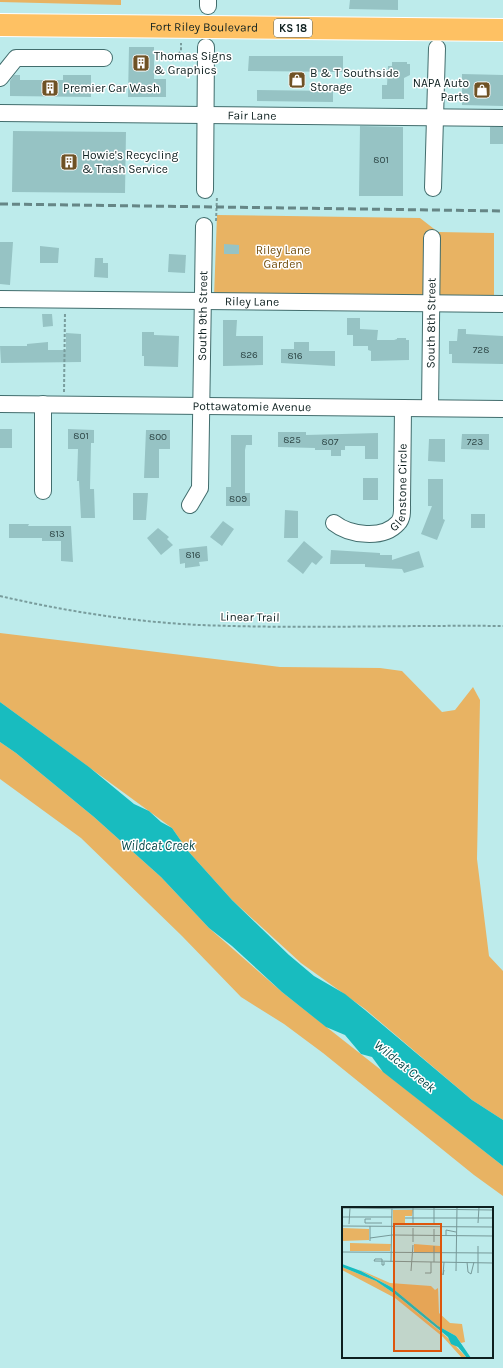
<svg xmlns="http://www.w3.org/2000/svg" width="503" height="1368" viewBox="0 0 503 1368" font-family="Karla,sans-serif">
<rect width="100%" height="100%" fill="#bdebeb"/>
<path fill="#e8b363" d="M 0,0 L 121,0 L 121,5 L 0,2 Z
M 217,215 L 420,218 L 438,232 L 494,233 L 494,300 L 214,297 Z
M 0,633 L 280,667 L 380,668 L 402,671 L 442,712 L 455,710 L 473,687 L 480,700 L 477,859 L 489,956 L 503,971 L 503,1120 L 472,1100 L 365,1009 L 301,963 L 232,900 L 188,851 L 172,828 L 0,702 Z
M 0,742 L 16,753 L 94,817 L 161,877 L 209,928 L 282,992 L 503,1166 L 503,1196 L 474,1175 L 323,1053 L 284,1024 L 241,997 L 182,936 L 81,838 L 0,779 Z"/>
<path fill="#18bcbf" d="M 0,702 L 89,767 L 134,804 L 149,811 L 161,822 L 172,828 L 188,851 L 232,900 L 289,955 L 314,976 L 345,994 L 365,1010 L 472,1100 L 503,1120 L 503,1166 L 383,1072 L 372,1057 L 361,1054 L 345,1035 L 326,1027 L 282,992 L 232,946 L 209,928 L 161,877 L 94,817 L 16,753 L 0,742 Z"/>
<path fill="#96c3c4" d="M 350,0 L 398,0 L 398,10 L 349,9 Z
M 129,47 L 154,47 L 154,79 L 166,79 L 166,97 L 128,97 Z
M 249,56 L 343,56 L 343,72 L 248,71 Z
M 392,62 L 407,62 L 407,64 L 410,64 L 410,75 L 404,78 L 404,99 L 382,99 L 382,85 L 387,85 L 388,66 L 392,66 Z
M 462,74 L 503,75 L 503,106 L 462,105 Z
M 14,75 L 20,75 L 20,80 L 63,80 L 63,75 L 91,75 L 91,97 L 10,96 L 10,81 Z
M 257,90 L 333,91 L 333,102 L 257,101 Z
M 360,126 L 403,127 L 403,196 L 359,196 Z
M 490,127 L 503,127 L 503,144 L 490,144 Z
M 13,131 L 126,132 L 125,193 L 12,192 Z
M 0,242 L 13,242 L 10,285 L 0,284 Z
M 224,244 L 239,245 L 239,254 L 224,254 Z
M 40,246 L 59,248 L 58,263 L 40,263 Z
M 169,254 L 186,255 L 185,273 L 168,272 Z
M 95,258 L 103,258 L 103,263 L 108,263 L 108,278 L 94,277 Z
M 42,314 L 52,314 L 53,326 L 43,327 Z
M 347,318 L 360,318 L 360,329 L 378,330 L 377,340 L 394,340 L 397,339 L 397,338 L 406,338 L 406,340 L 409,340 L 409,360 L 371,361 L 371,351 L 368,350 L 368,346 L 353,346 L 353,335 L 347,335 Z
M 223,320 L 237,320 L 236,336 L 263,336 L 263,365 L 223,366 Z
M 458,329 L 466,329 L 466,334 L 503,336 L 503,364 L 452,363 L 452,354 L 449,354 L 449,341 L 457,341 Z
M 142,332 L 154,332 L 154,335 L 179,336 L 178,367 L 144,366 L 144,356 L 142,356 Z
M 66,333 L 81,334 L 81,362 L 1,363 L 0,346 L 27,346 L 27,344 L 48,342 L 48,350 L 66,350 Z
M 294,342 L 309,342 L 309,351 L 335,351 L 335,366 L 281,363 L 281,349 L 294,349 Z
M 0,429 L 12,429 L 12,448 L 0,448 Z
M 68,429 L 94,430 L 94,443 L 91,443 L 90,489 L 94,489 L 95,518 L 81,518 L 79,481 L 77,481 L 78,449 L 68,449 Z
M 146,430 L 170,430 L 170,449 L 159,449 L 159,478 L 144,478 Z
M 278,432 L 306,432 L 306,435 L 378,433 L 378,459 L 365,459 L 365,446 L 345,446 L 345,450 L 341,450 L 341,456 L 331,456 L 331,450 L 315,450 L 315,448 L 278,447 Z
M 462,434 L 489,434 L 489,450 L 461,449 Z
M 231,435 L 252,435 L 252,445 L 246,445 L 245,450 L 245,493 L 250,493 L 250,506 L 226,506 L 226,487 L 231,487 Z
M 429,439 L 445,439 L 445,462 L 428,461 Z
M 363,478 L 378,478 L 378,500 L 363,500 Z
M 428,479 L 443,479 L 443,519 L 445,520 L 437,540 L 421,534 L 432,506 L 428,506 Z
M 133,493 L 148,493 L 146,520 L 133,520 Z
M 285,510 L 298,511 L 298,538 L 284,538 Z
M 471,514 L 485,514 L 485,528 L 471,528 Z
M 223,521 L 234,529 L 222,546 L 210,537 Z
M 9,524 L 29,524 L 28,526 L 71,526 L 73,562 L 61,561 L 61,541 L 42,541 L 42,538 L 9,538 Z
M 158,528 L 169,537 L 167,539 L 173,545 L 161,555 L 147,538 Z
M 304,541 L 323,557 L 316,565 L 312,562 L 303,574 L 287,561 Z
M 207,546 L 208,561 L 199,562 L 200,566 L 185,568 L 185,563 L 180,564 L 179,549 Z
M 331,550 L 380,553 L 380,555 L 392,555 L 392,560 L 419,551 L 424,567 L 404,573 L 402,569 L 365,567 L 365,564 L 330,564 Z"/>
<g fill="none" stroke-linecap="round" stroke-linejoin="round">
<g stroke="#426d6d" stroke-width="18">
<g id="minor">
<path d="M 208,6 L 208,0"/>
<path d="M 0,78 L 16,58 L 104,58"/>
<path id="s1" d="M 0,113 L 503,118"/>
<path d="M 433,188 L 437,48"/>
<path d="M 205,190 L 206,47"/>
<path id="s2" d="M 0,299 L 503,304"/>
<path id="s3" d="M 0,404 L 503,409"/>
<path id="s4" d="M 430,408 L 432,238"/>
<path d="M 43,491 L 43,404"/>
<path id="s5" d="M 190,505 L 200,488 L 204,226"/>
<path id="s6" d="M 334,523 C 349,535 383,540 398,523 C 403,518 402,510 402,503 L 403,408"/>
</g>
</g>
<g stroke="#fff" stroke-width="24">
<g id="highway">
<path id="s7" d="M 0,25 L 503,30"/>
</g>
</g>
<path stroke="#799c9c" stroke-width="2" stroke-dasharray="3 2" stroke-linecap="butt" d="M 178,54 L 181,51 L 181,43
M 216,221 L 217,196
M 64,392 L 65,312
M 0,596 C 65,611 133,622 200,625 C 301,629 402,625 503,626"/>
<use href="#minor" stroke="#fff" stroke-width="16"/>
<use href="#highway" stroke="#fec163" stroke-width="22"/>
<path stroke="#668686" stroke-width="3" stroke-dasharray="8 4" stroke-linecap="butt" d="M 0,204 L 503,211"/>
</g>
<defs>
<g id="building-square" transform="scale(0.9)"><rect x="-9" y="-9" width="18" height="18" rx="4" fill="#6f5225" stroke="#fff"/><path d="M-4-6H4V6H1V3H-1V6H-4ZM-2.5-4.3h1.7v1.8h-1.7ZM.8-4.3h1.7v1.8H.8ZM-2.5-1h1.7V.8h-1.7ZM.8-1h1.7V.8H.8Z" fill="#fff"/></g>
<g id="shop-square" transform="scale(0.9)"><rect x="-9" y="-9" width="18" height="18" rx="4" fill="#6f5225" stroke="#fff"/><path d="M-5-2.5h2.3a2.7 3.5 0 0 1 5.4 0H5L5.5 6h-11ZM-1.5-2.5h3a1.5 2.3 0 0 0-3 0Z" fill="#fff"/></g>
</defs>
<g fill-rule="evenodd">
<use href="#building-square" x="141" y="63"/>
<use href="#shop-square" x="297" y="80"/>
<use href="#building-square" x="50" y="88"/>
<use href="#shop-square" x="482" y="90"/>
<use href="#building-square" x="69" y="162"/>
</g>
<g text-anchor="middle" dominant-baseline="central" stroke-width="3" stroke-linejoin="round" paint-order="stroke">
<g font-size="10" fill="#2f4848">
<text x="381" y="160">801</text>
<text x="481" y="350">728</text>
<text x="249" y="355">826</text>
<text x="295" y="356">816</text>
<text x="81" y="436">801</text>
<text x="158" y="437">800</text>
<text x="292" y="440">825</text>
<text x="330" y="442">807</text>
<text x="475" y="442">723</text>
<text x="238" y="499">809</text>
<text x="57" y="534">813</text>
<text x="193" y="555">816</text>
</g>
<rect fill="#fff" stroke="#566262" stroke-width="1" x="274" y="19" width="38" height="18" rx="3"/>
<g font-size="11" font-weight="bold" fill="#0d1f1f">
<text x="293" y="28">KS 18</text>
</g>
<g font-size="12" fill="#0d1f1f" stroke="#fff">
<text stroke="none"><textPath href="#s7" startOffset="204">Fort Riley Boulevard</textPath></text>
<text stroke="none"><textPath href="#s1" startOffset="252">Fair Lane</textPath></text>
<text stroke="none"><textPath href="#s2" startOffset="252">Riley Lane</textPath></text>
<text stroke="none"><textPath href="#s5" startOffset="192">South 9th Street</textPath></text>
<text stroke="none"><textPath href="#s4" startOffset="85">South 8th Street</textPath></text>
<text stroke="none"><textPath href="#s3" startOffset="252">Pottawatomie Avenue</textPath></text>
<text stroke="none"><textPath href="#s6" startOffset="105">Glenstone Circle</textPath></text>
<text transform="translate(250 617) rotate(1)">Linear Trail</text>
</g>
<g font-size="12" fill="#0d1f1f" stroke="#fff" text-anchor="start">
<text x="154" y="56">Thomas Signs<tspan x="154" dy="14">&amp; Graphics</tspan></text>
<text x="310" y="73">B &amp; T Southside<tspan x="310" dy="14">Storage</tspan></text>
<text x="469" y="83" text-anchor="end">NAPA Auto<tspan x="469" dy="14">Parts</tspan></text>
<text x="63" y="88">Premier Car Wash</text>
<text x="82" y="155">Howie's Recycling<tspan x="82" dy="14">&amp; Trash Service</tspan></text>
</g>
<g font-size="12" fill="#734f0e" stroke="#fff">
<text x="283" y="250">Riley Lane<tspan x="283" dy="14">Garden</tspan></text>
</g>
<g font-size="13" font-style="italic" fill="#054849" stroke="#fff">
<text x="158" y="845">Wildcat Creek</text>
<text transform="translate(405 1066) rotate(39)">Wildcat Creek</text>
</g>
</g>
<g transform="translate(342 1207)">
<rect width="151" height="151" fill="#bdebeb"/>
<path d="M 51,3 L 71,3 L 70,9 L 63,9 L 63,18 L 51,17 ZM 0,21 L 27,22 L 27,33 L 0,34 ZM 8,36 L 49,37 L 48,44 L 8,44 ZM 72,37 L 98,39 L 98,45 L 72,45 ZM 0,60 L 34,74 L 53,87 L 105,130 L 125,151 L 120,151 L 101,130 L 53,91 L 0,63 ZM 16,62 L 48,76 L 89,79 L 93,83 L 96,81 L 97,106 L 108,116 L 120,117 L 123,135 L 119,136 L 114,129 L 96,119 L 49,80 Z" fill="#e8b363"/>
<path d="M 0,57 L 19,64 L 49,80 L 96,119 L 114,129 L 129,151 L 125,151 L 116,140 L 109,137 L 106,130 L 53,87 L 34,74 L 0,60 Z" fill="#18bcbf"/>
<path fill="none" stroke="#799" stroke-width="1" d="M 0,1 L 151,3M 0,10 L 50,10M 63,11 L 151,11M 29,12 L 23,12 L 23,16 L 40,16M 136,16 L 137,0M 7,17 L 8,1M 92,17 L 92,0M 71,18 L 71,1M 0,19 L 151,20M 104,28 L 104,23 L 114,25M 28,31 L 50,28 L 151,29M 28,34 L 28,19M 71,35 L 71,21M 92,35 L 92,22M 0,45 L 151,46M 32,54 L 151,56M 32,54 L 33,52 L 40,52 L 40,58 L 42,58 L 42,55M 49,55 L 50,0M 92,55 L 92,39M 125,55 L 126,65 L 129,67 L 132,55M 102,63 L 101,68 L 102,55M 69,64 L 71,38M 114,64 L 115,0M 83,66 L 89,66 L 89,55M 136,66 L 136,39"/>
<path fill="#dd560d" fill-opacity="0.15" stroke="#dd560d" stroke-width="2" d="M 52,17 L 99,17 L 99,144 L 52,144 Z"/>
<rect width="151" height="151" fill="none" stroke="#0d1f1f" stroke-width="2"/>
</g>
</svg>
